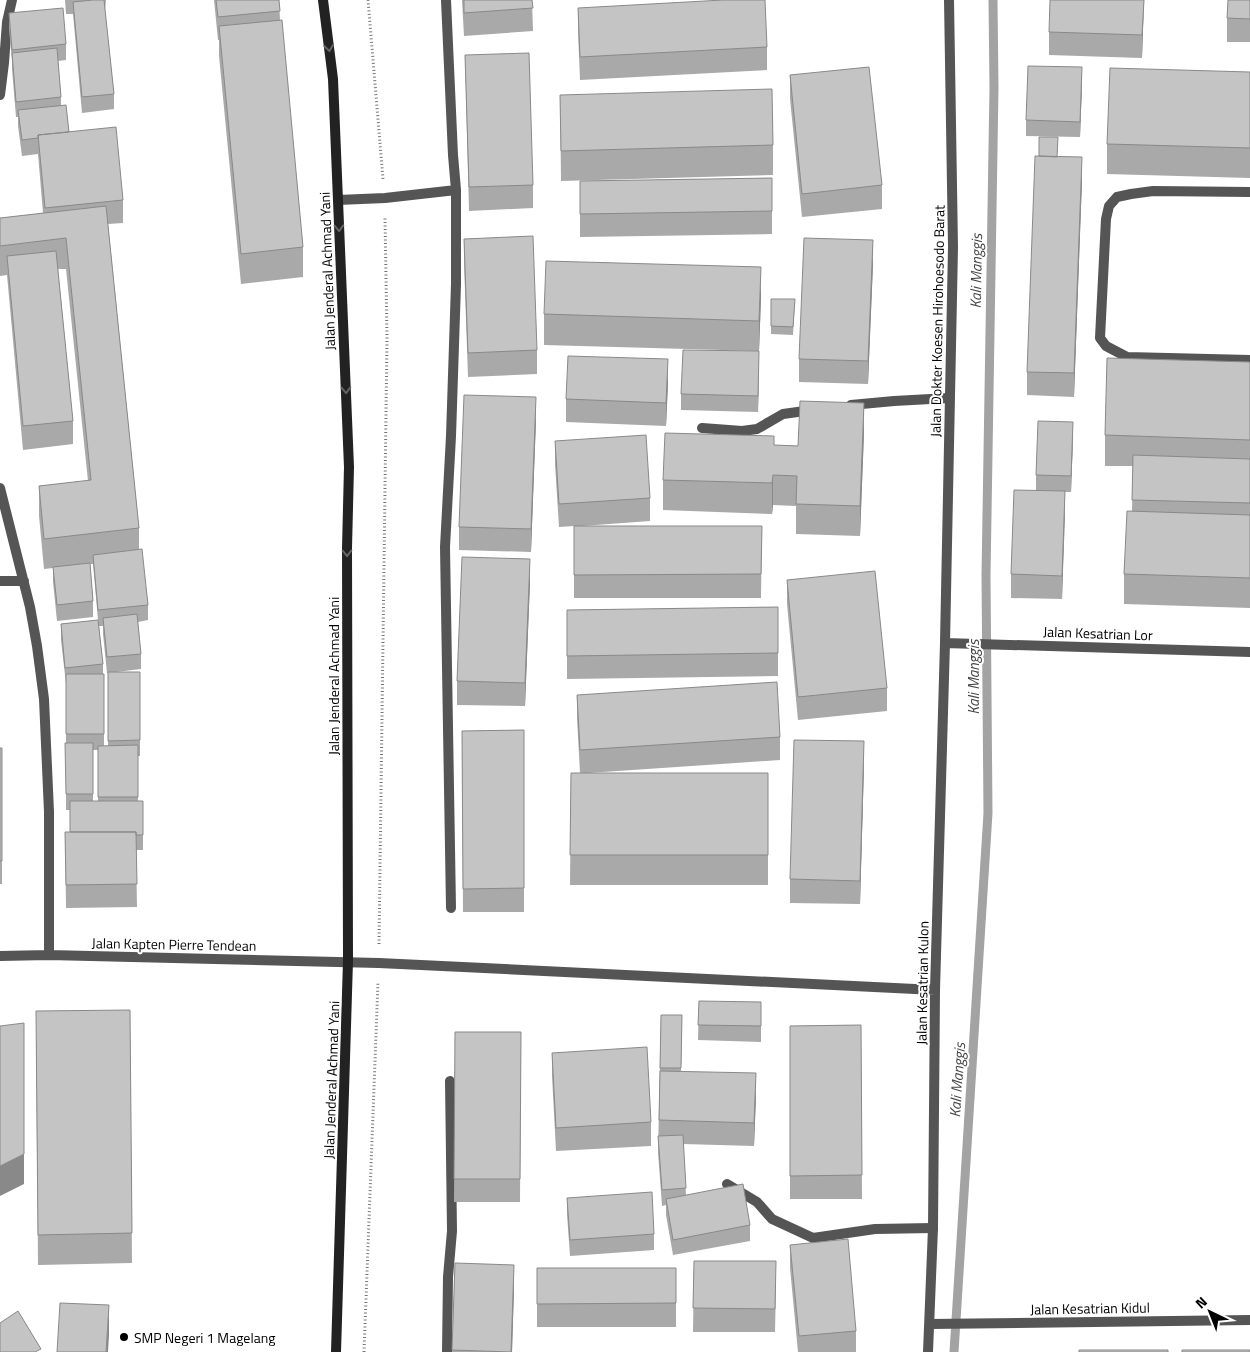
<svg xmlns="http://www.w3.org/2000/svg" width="1250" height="1352" viewBox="0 0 1250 1352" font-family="'Titillium Web',sans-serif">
<rect width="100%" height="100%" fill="#fff"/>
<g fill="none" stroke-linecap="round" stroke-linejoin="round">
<path stroke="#a3a3a3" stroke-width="9" d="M 954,1352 L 988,813 L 986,576 L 994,88 L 993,0"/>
<path stroke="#777" stroke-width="3" stroke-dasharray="1 2.5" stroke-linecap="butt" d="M 368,0 L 383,179
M 379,944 L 387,338 L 385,217
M 364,1352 L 378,982"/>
<path stroke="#555" stroke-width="10" d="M 446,0 L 453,155 L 456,190 L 456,284 L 451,436 L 445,547 L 451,908
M 1250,192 L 1153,191 L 1131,194 L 1117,197 L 1109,206 L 1106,219 L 1100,338 L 1106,346 L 1127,357 L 1250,360
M 338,200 L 385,198 L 456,190
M 851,405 L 894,401 L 949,398
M 702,428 L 742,431 L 757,429 L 783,414 L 812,410
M 727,1184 L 757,1202 L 772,1219 L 813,1238 L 875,1229 L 933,1228
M 447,1352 L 448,1277 L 452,1231 L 450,1081"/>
<path stroke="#555" stroke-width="10" d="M 0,95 L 4,63 L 7,22 L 12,0
M 0,488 L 30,607 L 37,646 L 44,699 L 49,812 L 49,955
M 0,581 L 24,581
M 945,643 L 1250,652
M 0,956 L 49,955 L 379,963 L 935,990
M 930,1324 L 1250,1320
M 928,1352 L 933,1228 L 935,990 L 945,643 L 953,247 L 949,0"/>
<path stroke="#222" stroke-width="10" d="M 323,0 L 333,79 L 349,467 L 347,548 L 348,961 L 336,1352"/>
</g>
<path fill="#a9a9a9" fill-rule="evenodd" d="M 65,0 L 106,0 L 105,10 L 114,94 L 114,109 L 82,113 L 73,14 L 66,14 Z
M 214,0 L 279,0 L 280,20 L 303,247 L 303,277 L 241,284 L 219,56 L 219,40 L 218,40 Z
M 462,0 L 532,0 L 533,31 L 464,36 Z
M 1144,0 L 1142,58 L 1049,55 L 1049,32 Z
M 1250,0 L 1250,42 L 1227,42 L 1227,18 Z
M 578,8 L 767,47 L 767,70 L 580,80 L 578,31 Z
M 9,13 L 66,44 L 66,60 L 58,61 L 61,97 L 61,106 L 69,132 L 123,200 L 123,223 L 108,224 L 139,528 L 139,549 L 148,605 L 148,620 L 138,622 L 141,654 L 141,669 L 116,672 L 140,672 L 140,756 L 138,756 L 138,801 L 143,801 L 143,850 L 136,850 L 137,907 L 66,908 L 65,832 L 70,832 L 70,810 L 66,810 L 66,684 L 61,640 L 61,624 L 98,620 L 93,564 L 90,564 L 93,601 L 93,617 L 57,621 L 53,582 L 53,568 L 44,569 L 39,516 L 39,486 L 88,481 L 66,269 L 58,269 L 73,421 L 73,444 L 23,450 L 7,275 L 0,276 L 0,218 L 43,213 L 38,154 L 22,156 L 18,126 L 18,117 L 16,117 L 12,69 L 12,61 L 9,29 ZM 99,626 L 103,626 L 103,634 L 107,673 L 108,673 L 108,746 L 104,746 L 104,674 L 103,674 L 103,664 ZM 93,750 L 98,750 L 98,801 L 93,801 Z
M 465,55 L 533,185 L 533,208 L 469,211 Z
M 1250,72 L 1250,178 L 1107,174 L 1107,144 Z
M 790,75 L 882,185 L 882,209 L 802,217 L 790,99 Z
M 1082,83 L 1080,137 L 1026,136 L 1026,120 Z
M 560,95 L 773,145 L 773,175 L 561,181 Z
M 1057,157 L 1082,180 L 1074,397 L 1027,395 L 1027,372 Z
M 772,178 L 772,234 L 580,237 L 580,181 Z
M 464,239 L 537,350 L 537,374 L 468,377 L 464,262 Z
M 873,264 L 868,384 L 799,382 L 799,359 Z
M 761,298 L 759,351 L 544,345 L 544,314 Z
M 771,299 L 795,299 L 793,335 L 771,334 Z
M 1250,362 L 1250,608 L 1124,604 L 1124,574 L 1132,511 L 1133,466 L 1105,466 L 1105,435 Z
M 759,367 L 758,412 L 681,410 L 681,394 Z
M 668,383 L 666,426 L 566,422 L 566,399 Z
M 536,420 L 531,552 L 459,550 L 459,527 Z
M 864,433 L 860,536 L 796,534 L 796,506 L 773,505 L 772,514 L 663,510 L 663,480 L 774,445 L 798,446 Z
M 1073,438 L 1071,492 L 1065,492 L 1062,599 L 1011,598 L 1011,574 L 1036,491 L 1036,475 Z
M 555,441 L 650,498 L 650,521 L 582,526 L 762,526 L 761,598 L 574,598 L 574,526 L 559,527 L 555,464 Z
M 787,580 L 887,688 L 887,711 L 798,720 L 787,604 Z
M 530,582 L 525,706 L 457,705 L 457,681 Z
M 778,607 L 778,676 L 567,679 L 567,610 Z
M 577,695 L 780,737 L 780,760 L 588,773 L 768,773 L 768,885 L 570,885 L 571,773 L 580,773 L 577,718 Z
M 524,730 L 524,912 L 463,912 L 462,731 Z
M 0,748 L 2,748 L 2,884 L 0,884 Z
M 864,765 L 860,904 L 790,903 L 790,879 Z
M 699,1001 L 761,1018 L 761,1042 L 698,1040 Z
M 130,1010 L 132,1263 L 38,1265 L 36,1041 Z
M 661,1015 L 682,1015 L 681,1071 L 756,1096 L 754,1146 L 683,1144 L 686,1195 L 750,1225 L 750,1241 L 673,1255 L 666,1215 L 666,1205 L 662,1206 L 658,1152 Z
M 861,1025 L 862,1199 L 790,1199 L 790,1026 Z
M 455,1032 L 521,1032 L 520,1202 L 454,1202 Z
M 552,1053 L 651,1122 L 651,1146 L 556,1151 L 552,1076 Z
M 567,1198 L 654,1234 L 654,1250 L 570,1256 L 567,1214 Z
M 790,1245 L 856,1331 L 856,1352 L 798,1352 L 790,1268 Z
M 694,1261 L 776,1285 L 775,1332 L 693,1332 Z
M 455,1263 L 514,1288 L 512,1352 L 452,1352 Z
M 537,1268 L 676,1268 L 676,1327 L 537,1327 Z"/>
<path fill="#898989" d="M 1144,0 L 1142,58 L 1142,35 Z
M 1082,67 L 1082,83 L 1080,137 L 1080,122 Z
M 1082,157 L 1082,180 L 1074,397 L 1074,373 Z
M 873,240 L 873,264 L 868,384 L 868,361 Z
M 761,267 L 761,298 L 759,351 L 759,321 Z
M 759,351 L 759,367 L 758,412 L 758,396 Z
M 668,359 L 668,383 L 666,426 L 666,403 Z
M 536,397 L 536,420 L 531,552 L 531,529 Z
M 864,403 L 864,433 L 860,536 L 860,506 Z
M 1073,422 L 1073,438 L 1071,492 L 1071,476 Z
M 773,475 L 773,505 L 772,514 L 772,483 Z
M 1065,491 L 1065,515 L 1062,599 L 1062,576 Z
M 530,559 L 530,582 L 525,706 L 525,683 Z
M 864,741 L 864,765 L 860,904 L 860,881 Z
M 756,1073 L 756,1096 L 754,1146 L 754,1123 Z
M 24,1154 L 24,1184 L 0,1196 L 0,1166 Z
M 514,1265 L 514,1288 L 512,1352 L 511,1352 Z
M 109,1305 L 109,1335 L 108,1352 L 106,1352 Z"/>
<path fill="#c4c4c4" stroke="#898989" d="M 93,0 L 104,0 L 114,94 L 82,97 L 73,2 Z
M 216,0 L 279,0 L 280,11 L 218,17 Z
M 464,0 L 532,0 L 533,8 L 464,13 Z
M 723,0 L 765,0 L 767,47 L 580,57 L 578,8 Z
M 1050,0 L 1144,0 L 1142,35 L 1049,32 Z
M 1228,0 L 1250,0 L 1250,19 L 1227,18 Z
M 63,8 L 66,44 L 12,50 L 9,13 Z
M 282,20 L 303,247 L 241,254 L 219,26 Z
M 57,48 L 61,97 L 16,102 L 12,53 Z
M 529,53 L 533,185 L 469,187 L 465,55 Z
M 1028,66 L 1082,67 L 1080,122 L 1026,120 Z
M 869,67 L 882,185 L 802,194 L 790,75 Z
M 1110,68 L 1250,72 L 1250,148 L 1107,144 Z
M 772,89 L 773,145 L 561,151 L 560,95 Z
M 66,105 L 69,132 L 38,135 L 38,138 L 22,140 L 18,110 Z
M 116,127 L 123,200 L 45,208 L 38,135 Z
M 1039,137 L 1058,137 L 1057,157 L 1039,156 Z
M 1035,156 L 1082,157 L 1074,373 L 1027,372 Z
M 772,178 L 772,211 L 580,214 L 580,181 Z
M 106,206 L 139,528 L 44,539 L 39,486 L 91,480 L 66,238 L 0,246 L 0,218 Z
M 533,236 L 537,350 L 468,353 L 464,239 Z
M 804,238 L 873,240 L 868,361 L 799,359 Z
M 56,251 L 73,421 L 23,426 L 7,256 Z
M 546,261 L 761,267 L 759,321 L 544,314 Z
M 771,299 L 795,299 L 793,327 L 771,326 Z
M 683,350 L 759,351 L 758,396 L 681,394 Z
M 568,356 L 668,359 L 666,403 L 566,399 Z
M 1107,358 L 1250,362 L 1250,440 L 1105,435 Z
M 464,395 L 536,397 L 531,529 L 459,527 Z
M 800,401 L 864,403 L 860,506 L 796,504 L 797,476 L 773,475 L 772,483 L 663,480 L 665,433 L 774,436 L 774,445 L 798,446 Z
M 1038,421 L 1073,422 L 1071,476 L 1036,475 Z
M 646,435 L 650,498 L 559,504 L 555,441 Z
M 1133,455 L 1250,459 L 1250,503 L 1132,500 Z
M 1014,490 L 1065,491 L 1062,576 L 1011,574 Z
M 1127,511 L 1250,515 L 1250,578 L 1124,574 Z
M 574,526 L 762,526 L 761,574 L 574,575 Z
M 142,549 L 148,605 L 98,610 L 93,555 Z
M 462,557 L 530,559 L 525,683 L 457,681 Z
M 90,563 L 93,601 L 57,605 L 53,567 Z
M 875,571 L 887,688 L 798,697 L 787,580 Z
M 778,607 L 778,653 L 567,656 L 567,610 Z
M 137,614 L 141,654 L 107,657 L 103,618 Z
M 98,620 L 103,664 L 65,668 L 61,624 Z
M 108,672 L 140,672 L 140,740 L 108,741 Z
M 66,674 L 104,674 L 104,734 L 66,734 Z
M 777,682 L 780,737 L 580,750 L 577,695 Z
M 524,730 L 524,888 L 463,889 L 462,731 Z
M 794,740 L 864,741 L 860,881 L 790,879 Z
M 65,743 L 93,743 L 93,794 L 66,794 Z
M 138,745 L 138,797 L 98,797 L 98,746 Z
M 0,748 L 2,748 L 2,861 L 0,861 Z
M 571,773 L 768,773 L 768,855 L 570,855 Z
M 70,801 L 143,801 L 143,835 L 136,835 L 136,832 L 70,832 Z
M 65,832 L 136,832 L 137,884 L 66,885 Z
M 699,1001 L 761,1002 L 761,1026 L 698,1025 Z
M 130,1010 L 132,1233 L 38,1235 L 36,1011 Z
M 661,1015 L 682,1015 L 681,1068 L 660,1068 Z
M 24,1023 L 24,1154 L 0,1166 L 0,1026 Z
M 861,1025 L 862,1175 L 790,1176 L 790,1026 Z
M 455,1032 L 521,1032 L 520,1179 L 454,1179 Z
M 647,1047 L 651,1122 L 556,1128 L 552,1053 Z
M 660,1071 L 756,1073 L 754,1123 L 659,1120 Z
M 683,1135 L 686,1188 L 662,1190 L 658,1136 Z
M 743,1184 L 750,1225 L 673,1240 L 666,1199 Z
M 652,1192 L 654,1234 L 570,1240 L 567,1198 Z
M 848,1239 L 856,1331 L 799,1336 L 790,1245 Z
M 694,1261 L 776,1261 L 775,1309 L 693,1308 Z
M 455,1263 L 514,1265 L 511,1352 L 452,1350 Z
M 537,1268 L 676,1268 L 676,1303 L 537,1304 Z
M 60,1303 L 109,1305 L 106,1352 L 57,1352 Z
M 18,1311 L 41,1349 L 35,1352 L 0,1352 L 0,1323 Z
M 1079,1350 L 1168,1350 L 1168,1352 L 1079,1352 Z
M 1182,1350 L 1250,1350 L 1250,1352 L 1182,1352 Z"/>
<defs><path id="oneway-chevron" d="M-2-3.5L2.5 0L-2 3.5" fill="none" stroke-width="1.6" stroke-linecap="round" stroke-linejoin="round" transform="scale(1.25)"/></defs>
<g stroke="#646464">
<use href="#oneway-chevron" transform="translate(329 48) rotate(83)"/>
<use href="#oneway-chevron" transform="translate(339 228) rotate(88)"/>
<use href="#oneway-chevron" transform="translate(346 390) rotate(88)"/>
<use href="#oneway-chevron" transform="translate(347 553) rotate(90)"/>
</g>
<circle fill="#000" stroke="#fff" stroke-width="2" cx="124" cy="1337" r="5"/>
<g text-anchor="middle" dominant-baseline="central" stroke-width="4" stroke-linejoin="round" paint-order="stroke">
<g font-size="14" fill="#000" stroke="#fff">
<text transform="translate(327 271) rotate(-92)">Jalan Jenderal Achmad Yani</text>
<text transform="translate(937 321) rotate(-89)">Jalan Dokter Koesen Hirohoesodo Barat</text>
<text transform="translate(1098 633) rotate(2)">Jalan Kesatrian Lor</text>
<text transform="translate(333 676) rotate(-90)">Jalan Jenderal Achmad Yani</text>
<text transform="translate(174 944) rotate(1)">Jalan Kapten Pierre Tendean</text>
<text transform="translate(922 983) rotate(-89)">Jalan Kesatrian Kulon</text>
<text transform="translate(331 1080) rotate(-88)">Jalan Jenderal Achmad Yani</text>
<text transform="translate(1090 1308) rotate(-1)">Jalan Kesatrian Kidul</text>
</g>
<g font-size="14" fill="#000" stroke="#fff" text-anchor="start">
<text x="134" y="1337">SMP Negeri 1 Magelang</text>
</g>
<g font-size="15" font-style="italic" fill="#444" stroke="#fff">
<text transform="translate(976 271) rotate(-89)">Kali Manggis</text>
<text transform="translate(973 677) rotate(-90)">Kali Manggis</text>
<text transform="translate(957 1080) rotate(-86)">Kali Manggis</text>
</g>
</g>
<g transform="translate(1210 1312) rotate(317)" stroke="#ffffff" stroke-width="4" paint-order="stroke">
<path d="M0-4L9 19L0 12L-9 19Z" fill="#000000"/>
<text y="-8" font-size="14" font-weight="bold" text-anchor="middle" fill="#000000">N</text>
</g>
</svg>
